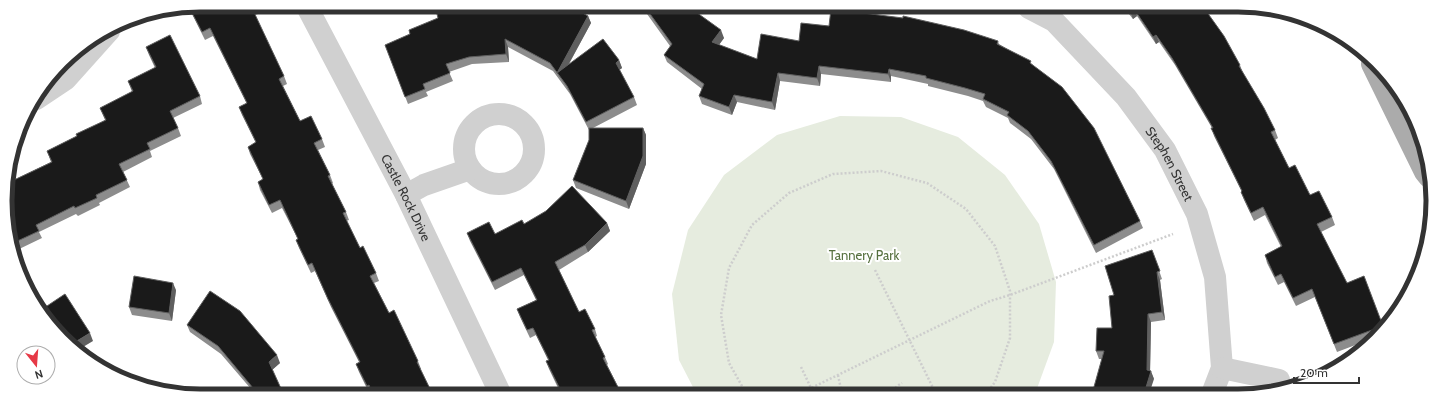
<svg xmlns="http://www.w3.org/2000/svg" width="1438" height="401" viewBox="0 0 1438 401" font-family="Cabin,sans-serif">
<rect width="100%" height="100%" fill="#fff"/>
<path fill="#e6ecdf" d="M 840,116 L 901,117 L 958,137 L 1005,175 L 1039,224 L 1056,282 L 1054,342 L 1035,394 L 696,393 L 679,360 L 672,294 L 688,230 L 724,175 L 777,135 Z"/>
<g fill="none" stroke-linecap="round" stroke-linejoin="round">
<path stroke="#cdcdcd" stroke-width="2.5" stroke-dasharray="2 2" stroke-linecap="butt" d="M 875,270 L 936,394
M 801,367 L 811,388
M 838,375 L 842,394
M 815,387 L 818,394
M 746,393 L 729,363 L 721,315 L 729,268 L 752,225 L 789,193 L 833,174 L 881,171 L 927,183 L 966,209 L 995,246 L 1010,291 L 1010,338 L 995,382 L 986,394
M 801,393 L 990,301 L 1010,295 L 1173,234
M 890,394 L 897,386 L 902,383"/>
<g stroke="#d0d0d0" stroke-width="22">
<path id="s1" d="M 306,5 L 406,195 L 500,393"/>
<path id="s2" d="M 1029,8 L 1054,21 L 1126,97 L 1165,150 L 1197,214 L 1215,277 L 1222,368 L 1212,394"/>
<path d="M 36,99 L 66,79 L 109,31"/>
<circle cx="499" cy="149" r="35"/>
<path d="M 406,195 L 424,185 L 470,169"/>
<path d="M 1222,368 L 1279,380"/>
</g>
<path stroke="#ababab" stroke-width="22" d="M 1372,64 L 1425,172 L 1429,177"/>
</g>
<path fill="#8c8c8c" d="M 255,5 L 258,14 L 255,15 L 284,76 L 287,84 L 283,86 L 300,121 L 322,139 L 325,147 L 318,150 L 330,175 L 333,183 L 332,184 L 346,212 L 349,220 L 346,221 L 360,248 L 376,273 L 379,281 L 374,283 L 389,313 L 418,361 L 421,369 L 420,369 L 432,393 L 369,393 L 359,372 L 356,364 L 359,362 L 331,307 L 315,271 L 311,273 L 299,248 L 296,240 L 298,239 L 282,208 L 272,213 L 260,190 L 258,182 L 263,179 L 250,154 L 248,147 L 256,143 L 242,115 L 239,107 L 247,104 L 213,36 L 205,40 L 192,14 L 189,7 Z
M 642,7 L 696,7 L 693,9 L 724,38 L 719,45 L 757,59 L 799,41 L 829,26 L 998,41 L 999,44 L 1032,64 L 1140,221 L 1143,228 L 1096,253 L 1054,169 L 1031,139 L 1010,123 L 1008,118 L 986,107 L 983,101 L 968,96 L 928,86 L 928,84 L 891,76 L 891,82 L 821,74 L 820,86 L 780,81 L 775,110 L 737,102 L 732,115 L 702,104 L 699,96 L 702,89 L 667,62 L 664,55 L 670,46 Z
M 1124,8 L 1200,8 L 1240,65 L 1243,73 L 1275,130 L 1278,138 L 1275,140 L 1289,168 L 1310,195 L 1332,217 L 1335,225 L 1321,232 L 1347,283 L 1364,276 L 1383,327 L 1374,338 L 1337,352 L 1315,297 L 1296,306 L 1284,282 L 1278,285 L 1267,263 L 1265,255 L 1281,247 L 1265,215 L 1254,221 L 1244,200 L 1241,192 L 1242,192 L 1214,136 L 1212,128 L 1175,65 L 1159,42 L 1156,44 L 1137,16 L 1133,19 Z
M 588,16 L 591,23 L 569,64 L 619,60 L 622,68 L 619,70 L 634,97 L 637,105 L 593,128 L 643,128 L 646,135 L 646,164 L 629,209 L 576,188 L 573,180 L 589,140 L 589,130 L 570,94 L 553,71 L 508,47 L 509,62 L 472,64 L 449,72 L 453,81 L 426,92 L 428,96 L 408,104 L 385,45 Z
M 146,47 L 200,96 L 202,104 L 173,118 L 178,128 L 181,136 L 150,151 L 152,157 L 123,172 L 130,187 L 99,203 L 100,205 L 78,216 L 76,214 L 39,232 L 42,238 L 13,252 L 13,254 L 12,251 L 5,187 L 14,180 L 51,162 L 47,151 L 77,136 L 105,120 L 100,108 L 132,92 L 128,81 L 155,68 L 149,55 Z
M 607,223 L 610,231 L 588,252 L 559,270 L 579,312 L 595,329 L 597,336 L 595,337 L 605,357 L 608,364 L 607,365 L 621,393 L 559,393 L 557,388 L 558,388 L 549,369 L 546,361 L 548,360 L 536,335 L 530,338 L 520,317 L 517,309 L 536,300 L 524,275 L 495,290 L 470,241 L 467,233 L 495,234 L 524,224 Z
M 1152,250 L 1162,279 L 1160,280 L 1165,320 L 1151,322 L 1150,370 L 1154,379 L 1102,359 L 1099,359 L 1096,351 L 1112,328 L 1114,295 Z
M 176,290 L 172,321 L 132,315 L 129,307 Z
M 187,325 L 280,363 L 272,370 L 283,393 L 251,389 L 221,354 L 190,332 Z"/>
<path fill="#5f5f5f" d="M 687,7 L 696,7 L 689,12 Z
M 1134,9 L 1137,16 L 1133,19 L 1130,11 Z
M 588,16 L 591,23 L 561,78 L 557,73 Z
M 721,30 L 724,38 L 715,50 L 712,42 Z
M 1156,35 L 1159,42 L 1156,44 L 1153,37 Z
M 505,39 L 508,47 L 509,62 L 506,54 Z
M 619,60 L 622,68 L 618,71 L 616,63 Z
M 819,66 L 821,74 L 820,86 L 817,78 Z
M 889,69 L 891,76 L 891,82 L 888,74 Z
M 778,73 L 780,81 L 775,110 L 772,102 Z
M 734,95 L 737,102 L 732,115 L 729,107 Z
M 643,128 L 646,135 L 646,164 L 629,209 L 626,201 Z
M 607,223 L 610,231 L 588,252 L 585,245 Z
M 1157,272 L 1160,280 L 1165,320 L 1162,312 Z
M 173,283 L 176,290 L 172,321 L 169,313 Z
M 1148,314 L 1151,322 L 1150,375 L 1151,371 L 1154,379 L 1149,394 L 1144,394 Z
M 90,333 L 93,341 L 78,350 L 72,344 Z
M 277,355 L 280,363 L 272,370 L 269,362 Z"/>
<path fill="#1a1a1a" stroke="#5f5f5f" d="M 200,5 L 255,5 L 255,6 L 252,8 L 284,76 L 279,79 L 300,121 L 311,116 L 322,139 L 314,143 L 330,175 L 328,176 L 346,212 L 343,213 L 360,248 L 363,246 L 376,273 L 370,276 L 389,313 L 394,310 L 418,361 L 417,362 L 432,393 L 372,393 L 369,385 L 367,386 L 356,364 L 360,362 L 328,299 L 312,263 L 308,265 L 296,240 L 298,239 L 280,200 L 269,205 L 258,182 L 263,179 L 248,147 L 256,142 L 239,107 L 247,103 L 210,28 L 202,32 L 189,7 Z
M 462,6 L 570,6 L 588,16 L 557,73 L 603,39 L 619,60 L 616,63 L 634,97 L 586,122 L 567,86 L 550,63 L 505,39 L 506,54 L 469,57 L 446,64 L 450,73 L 423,84 L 425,89 L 405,97 L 385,45 L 410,34 L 409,30 L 438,18 L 437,14 Z
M 645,7 L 689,7 L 721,30 L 712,42 L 757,59 L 761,34 L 799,41 L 801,23 L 829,26 L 831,9 L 903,18 L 903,16 L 964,30 L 998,41 L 997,44 L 1031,61 L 1030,63 L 1062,87 L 1094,128 L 1140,221 L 1094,245 L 1051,161 L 1028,131 L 1007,115 L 1009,112 L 983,99 L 985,94 L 965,88 L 926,78 L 926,76 L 889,69 L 888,74 L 819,66 L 817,78 L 778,73 L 772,102 L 734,95 L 729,107 L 699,96 L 704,84 L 664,55 L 672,44 Z
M 1128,8 L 1200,8 L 1201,10 L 1204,8 L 1224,36 L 1240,65 L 1239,66 L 1264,108 L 1275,130 L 1271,132 L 1289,168 L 1295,165 L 1310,195 L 1319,191 L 1332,217 L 1317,224 L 1347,283 L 1364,276 L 1383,326 L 1334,344 L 1312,289 L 1293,298 L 1281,274 L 1275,277 L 1265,255 L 1282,246 L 1263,207 L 1251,213 L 1241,192 L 1242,191 L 1211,128 L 1213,128 L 1172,58 L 1156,35 L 1153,37 L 1134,9 L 1130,11 Z
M 170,35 L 200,96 L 170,111 L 178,128 L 147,143 L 150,149 L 119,164 L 127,180 L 96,195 L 97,198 L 75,208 L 74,206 L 36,225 L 39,231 L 11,244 L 5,187 L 7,181 L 13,178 L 14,180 L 52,162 L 47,151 L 77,136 L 76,134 L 106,120 L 100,108 L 133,91 L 128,81 L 156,67 L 146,47 Z
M 589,128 L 643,128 L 643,156 L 626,201 L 573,180 L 589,140 Z
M 572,186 L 607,223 L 585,245 L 555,262 L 579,312 L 585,309 L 595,329 L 592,330 L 605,357 L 603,358 L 621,393 L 559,393 L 557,388 L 559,387 L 546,361 L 549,360 L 533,328 L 527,330 L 517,309 L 537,300 L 521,268 L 492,282 L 467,233 L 489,222 L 495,234 L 522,220 L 524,224 L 546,211 Z
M 1152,250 L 1160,271 L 1157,272 L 1162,312 L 1148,314 L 1147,370 L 1151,371 L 1144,394 L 1092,394 L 1104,351 L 1096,351 L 1097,328 L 1112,328 L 1109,296 L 1114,295 L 1105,266 Z
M 134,276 L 173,283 L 169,313 L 129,307 Z
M 210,291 L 240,311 L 277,355 L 269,362 L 283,393 L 244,392 L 253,388 L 218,346 L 187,325 Z
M 65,294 L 90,333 L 72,344 L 45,319 L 41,310 Z
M 1347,353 L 1357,353 L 1344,361 Z"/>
<g text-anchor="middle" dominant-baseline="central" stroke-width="4" stroke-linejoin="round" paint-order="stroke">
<g font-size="13" fill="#333" stroke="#fff">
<text stroke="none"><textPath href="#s2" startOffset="213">Stephen Street</textPath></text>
<text stroke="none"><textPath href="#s1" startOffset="217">Castle Rock Drive</textPath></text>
</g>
<g font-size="13" fill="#56703f" stroke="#fff">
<text x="864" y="255">Tannery Park</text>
</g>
</g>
<path d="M0 0H1438V401H0ZM200 12H1238A188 188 0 0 1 1426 200V201A188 188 0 0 1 1238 389H200A188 188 0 0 1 12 201V200A188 188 0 0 1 200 12Z" fill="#fff" fill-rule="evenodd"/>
<path fill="none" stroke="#333" stroke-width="5" d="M200 12H1238A188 188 0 0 1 1426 200V201A188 188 0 0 1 1238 389H200A188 188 0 0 1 12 201V200A188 188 0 0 1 200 12Z"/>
<g transform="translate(36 365) rotate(163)"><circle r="19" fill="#ffffff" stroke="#adadad"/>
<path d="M0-3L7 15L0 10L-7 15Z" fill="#e63946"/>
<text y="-6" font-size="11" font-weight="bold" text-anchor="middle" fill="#333333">N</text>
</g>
<path d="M1294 377v6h65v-6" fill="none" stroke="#333333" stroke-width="2"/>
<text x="1300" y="377" font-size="12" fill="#333333" stroke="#ffffff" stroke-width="3" paint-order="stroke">20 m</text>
</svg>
